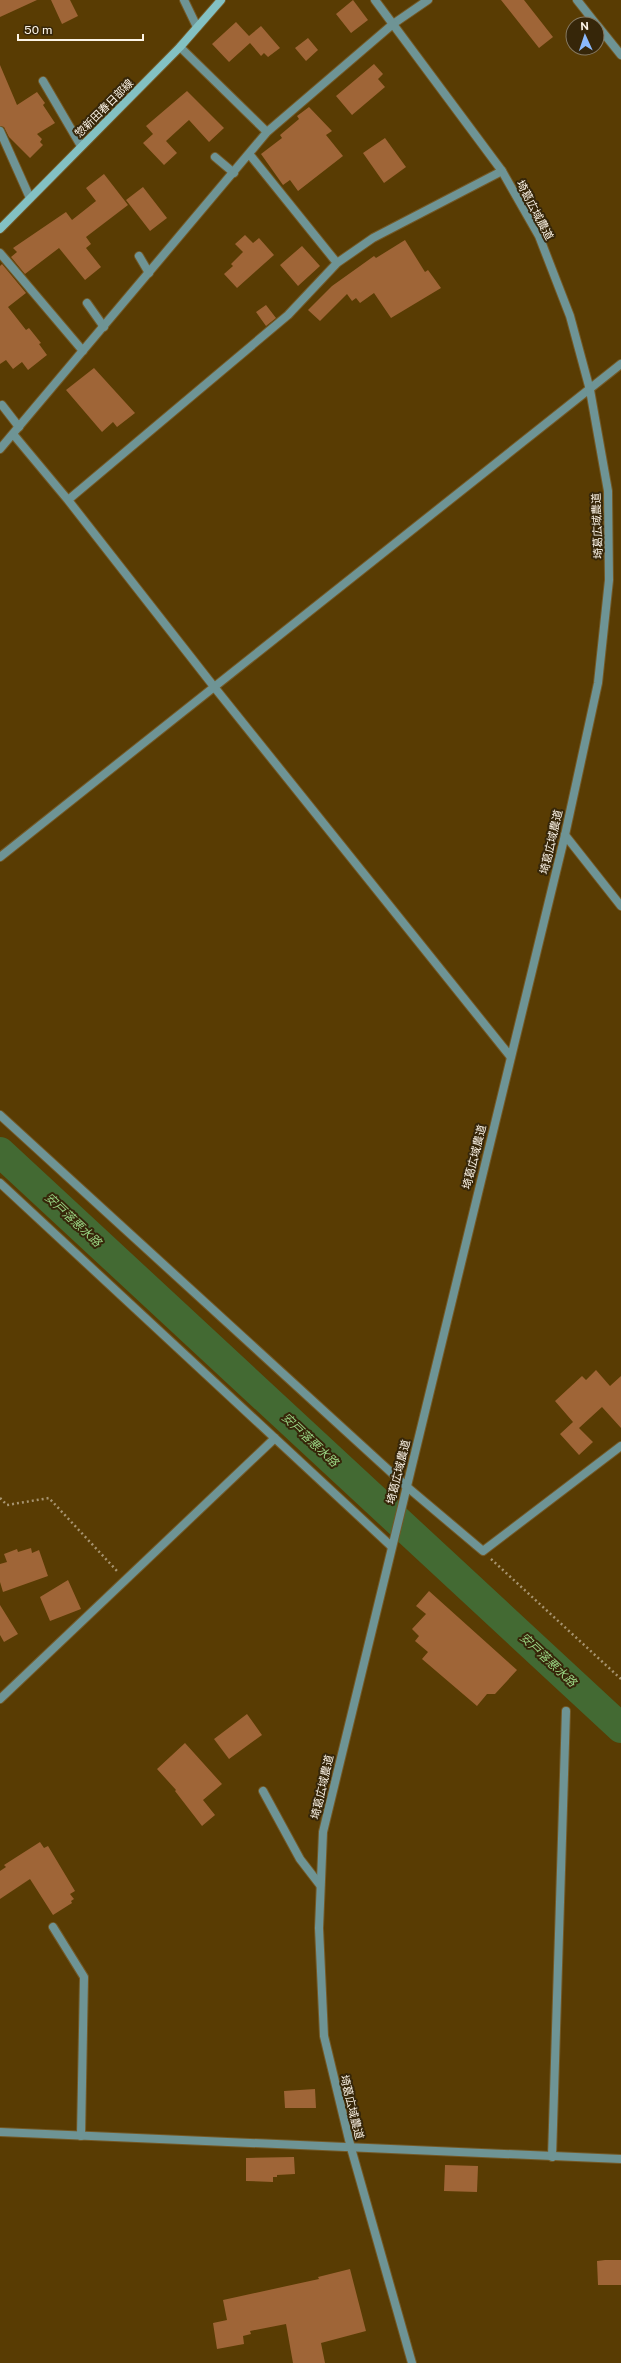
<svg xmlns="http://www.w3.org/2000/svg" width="621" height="2363" viewBox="0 0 621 2363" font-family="'Public Sans','Noto Sans JP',sans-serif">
<rect width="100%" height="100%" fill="#593c03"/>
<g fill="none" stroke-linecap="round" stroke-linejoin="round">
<path stroke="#436a33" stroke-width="30" d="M 0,1152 L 621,1728"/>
</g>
<path fill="#9f6537" d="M 0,0 L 37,0 L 0,17 Z
M 51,0 L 70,0 L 78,16 L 62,24 Z
M 353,0 L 368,20 L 351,33 L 336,14 Z
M 501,0 L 524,0 L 553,37 L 539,48 Z
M 236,22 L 249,36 L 261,26 L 280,48 L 268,57 L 264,53 L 261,56 L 250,43 L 229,62 L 212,44 Z
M 308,38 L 318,50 L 306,61 L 295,48 Z
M 374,64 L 383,74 L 378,79 L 385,87 L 352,115 L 336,96 Z
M 0,65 L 17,105 L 37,92 L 45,103 L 43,105 L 55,123 L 37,134 L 42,139 L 40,142 L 43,145 L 30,158 L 9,137 L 4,127 L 0,126 Z
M 187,91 L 224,128 L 209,142 L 189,120 L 166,141 L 177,153 L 164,165 L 143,143 L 153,134 L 146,126 Z
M 309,107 L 332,131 L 326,135 L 343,156 L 298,191 L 290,180 L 283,185 L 261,154 L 282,138 L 280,135 L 299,119 L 297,116 Z
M 385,138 L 406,167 L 384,183 L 363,153 Z
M 104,174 L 128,205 L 86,237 L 91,244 L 86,248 L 101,267 L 85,280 L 59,248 L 25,274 L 11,257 L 17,252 L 13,248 L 66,212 L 72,220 L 96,201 L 86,188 Z
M 143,187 L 167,218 L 150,231 L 126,200 Z
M 245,235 L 253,243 L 259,238 L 274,255 L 237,288 L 224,274 L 233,266 L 231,264 L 243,252 L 235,244 Z
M 405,240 L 425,272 L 428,270 L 441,288 L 391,318 L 374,293 L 360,303 L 356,298 L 352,301 L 347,294 L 320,321 L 308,310 L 332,286 L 374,256 L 376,258 Z
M 302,246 L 320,266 L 298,286 L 280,265 Z
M 2,264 L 26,293 L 8,307 L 26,330 L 29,328 L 41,343 L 39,344 L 47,355 L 28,370 L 22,362 L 13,369 L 6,360 L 0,364 L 0,266 Z
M 266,305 L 276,318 L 266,326 L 256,312 Z
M 94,368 L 135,413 L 117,427 L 113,422 L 102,432 L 66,390 Z
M 596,1370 L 610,1386 L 621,1376 L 621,1428 L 602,1407 L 579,1428 L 593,1442 L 579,1455 L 560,1434 L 573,1422 L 555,1401 L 582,1376 L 586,1380 Z
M 31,1548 L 32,1553 L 39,1550 L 48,1576 L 3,1592 L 0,1582 L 0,1564 L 7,1562 L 4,1554 L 17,1549 L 18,1552 Z
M 68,1580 L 81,1609 L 50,1621 L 40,1597 Z
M 429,1591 L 517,1670 L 495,1694 L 487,1694 L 477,1706 L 422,1659 L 428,1652 L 415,1641 L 419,1636 L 412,1629 L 426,1614 L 416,1606 Z
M 0,1605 L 18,1634 L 4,1642 L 0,1635 Z
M 247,1714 L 262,1735 L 229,1759 L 214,1739 Z
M 185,1743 L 222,1784 L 203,1800 L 215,1815 L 202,1826 L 175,1791 L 176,1790 L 157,1769 Z
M 40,1842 L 44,1848 L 48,1846 L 75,1891 L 70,1894 L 74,1899 L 71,1901 L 72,1903 L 53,1915 L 30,1879 L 0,1899 L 0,1871 L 6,1867 L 4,1865 Z
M 315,2089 L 316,2108 L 285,2108 L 284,2091 Z
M 294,2157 L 295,2174 L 277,2175 L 277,2177 L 273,2177 L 273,2182 L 246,2181 L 246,2158 Z
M 445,2165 L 478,2166 L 477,2192 L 444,2191 Z
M 605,2260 L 621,2260 L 621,2285 L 598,2285 L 597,2261 Z
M 350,2269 L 366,2331 L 321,2343 L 325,2363 L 293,2363 L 286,2324 L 250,2331 L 251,2334 L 243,2336 L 244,2344 L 217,2349 L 213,2323 L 227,2320 L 223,2300 L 319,2279 L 318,2277 Z"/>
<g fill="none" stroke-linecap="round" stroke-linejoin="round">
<g stroke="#735927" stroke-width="10">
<path id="service" d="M 184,0 L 197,27
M 43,81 L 81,146
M 0,131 L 30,198
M 215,157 L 234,173
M 139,256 L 149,273
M 87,303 L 104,327
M 2,405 L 19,427
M 263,1791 L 300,1859 L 320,1885
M 53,1927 L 84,1977 L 81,2136
M 552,2157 L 566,1711"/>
</g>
<g stroke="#735927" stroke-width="10">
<path id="minor" d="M 577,0 L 596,24
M 597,25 L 621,55
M 180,47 L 267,132
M 250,155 L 337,263
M 502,171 L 373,238 L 337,263 L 288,315 L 68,500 L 215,688 L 510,1056
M 0,253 L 83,351
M 13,434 L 68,500
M 0,449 L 267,132 L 393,24 L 428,0
M 565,835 L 621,906
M 0,857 L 621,364
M 0,1115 L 406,1486 L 483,1551 L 621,1446
M 0,1183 L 391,1546
M 0,1699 L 275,1438
M 0,2132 L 621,2159"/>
</g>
<g stroke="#735927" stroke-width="10">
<path id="tertiary" d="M 375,0 L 502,171 L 539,236 L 570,316 L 590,390 L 608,491 L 609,580 L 598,683 L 565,835 L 323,1832 L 319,1928 L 324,2036 L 351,2148 L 412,2363"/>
</g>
<g stroke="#735927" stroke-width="10">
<path id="secondary" d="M 0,229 L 180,47 L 221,0"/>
</g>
<path stroke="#a79470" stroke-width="2.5" stroke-dasharray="2 3" stroke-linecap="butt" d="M 0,1498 L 7,1505 L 49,1498 L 118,1572
M 491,1559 L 621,1679"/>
<use href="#service" stroke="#6e9495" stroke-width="8"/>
<use href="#minor" stroke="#6e9495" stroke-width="8"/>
<use href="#tertiary" stroke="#6e9495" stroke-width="8"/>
<use href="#secondary" stroke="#83c1c3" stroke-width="8"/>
</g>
<g text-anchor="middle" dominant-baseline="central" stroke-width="4" stroke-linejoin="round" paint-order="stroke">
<g font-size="11" fill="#fcf4e7" stroke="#362609">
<text transform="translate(104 108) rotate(-45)">惣新田春日部線</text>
<text transform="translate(535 210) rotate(62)">埼葛広域農道</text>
<text transform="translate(597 526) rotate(-92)">埼葛広域農道</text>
<text transform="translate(551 842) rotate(-77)">埼葛広域農道</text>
<text transform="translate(474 1157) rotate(-76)">埼葛広域農道</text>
<text transform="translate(398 1472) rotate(-76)">埼葛広域農道</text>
<text transform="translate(322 1787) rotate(-77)">埼葛広域農道</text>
<text transform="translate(352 2107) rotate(76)">埼葛広域農道</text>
</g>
<g font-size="12" font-style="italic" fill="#97d181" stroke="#362609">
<text transform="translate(73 1220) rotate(43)">安戸落悪水路</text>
<text transform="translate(310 1440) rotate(43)">安戸落悪水路</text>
<text transform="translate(548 1660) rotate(43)">安戸落悪水路</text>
</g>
</g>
<g transform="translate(585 36) rotate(357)"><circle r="19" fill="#362609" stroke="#857862"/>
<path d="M0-3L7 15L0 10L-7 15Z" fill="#8bb9fc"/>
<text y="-6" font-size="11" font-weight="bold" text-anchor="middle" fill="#fcf4e7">N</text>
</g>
<path d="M18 34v6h125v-6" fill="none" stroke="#fcf4e7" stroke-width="2"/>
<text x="24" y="34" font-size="12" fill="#fcf4e7" stroke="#362609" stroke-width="3" paint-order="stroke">50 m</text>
</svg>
